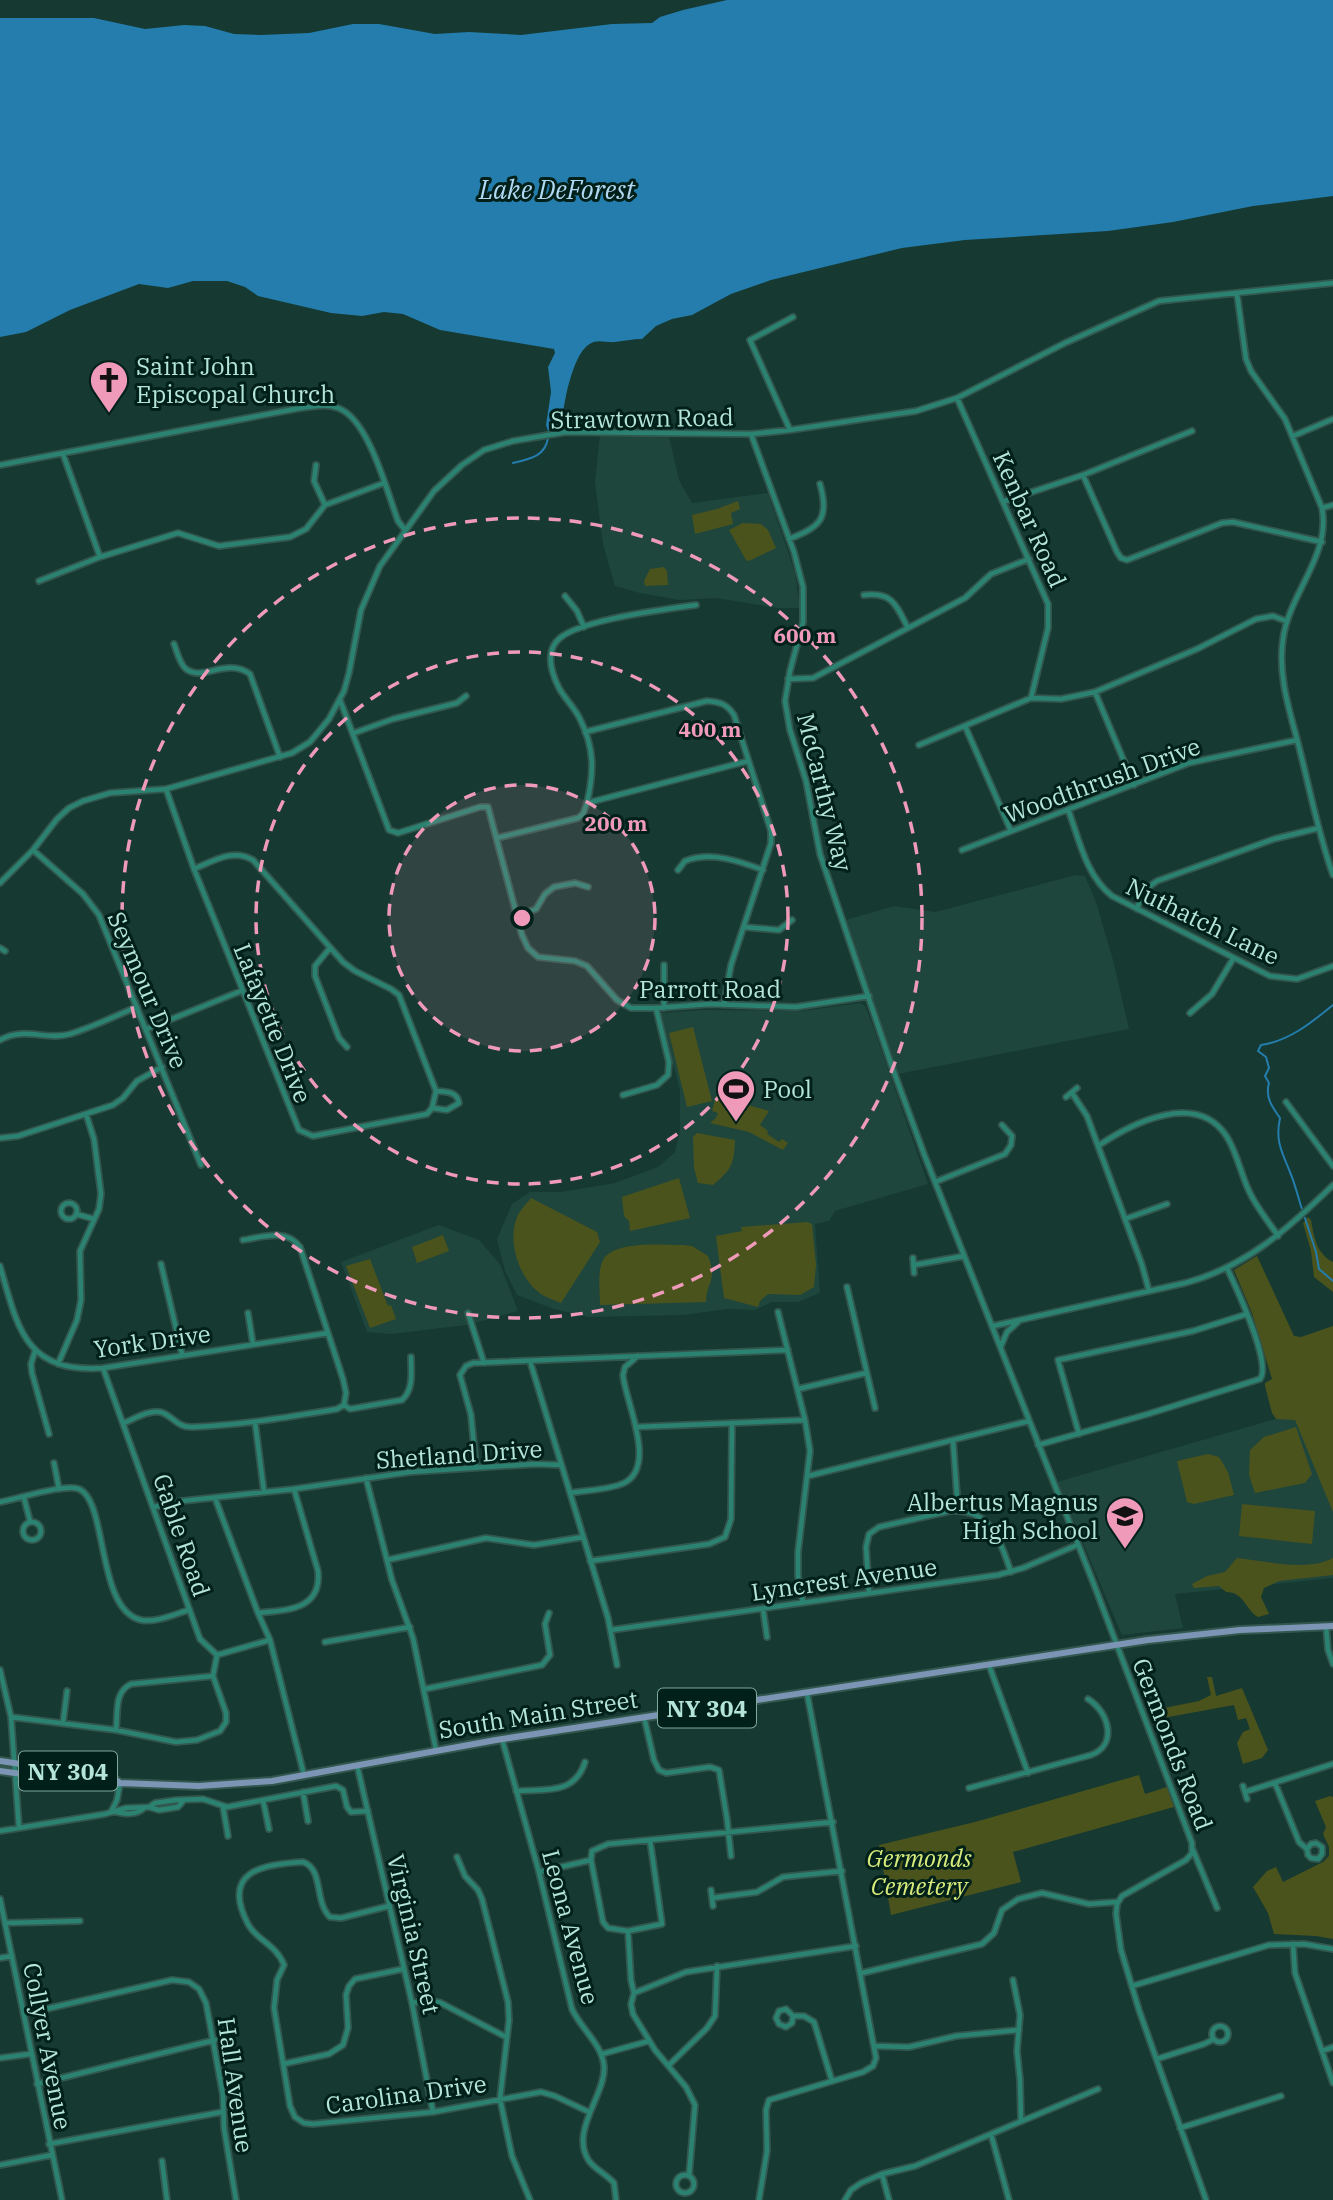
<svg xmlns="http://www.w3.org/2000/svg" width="1333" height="2200" viewBox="0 0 1333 2200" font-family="'IBM Plex Serif',serif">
<rect width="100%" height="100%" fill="#163931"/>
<path fill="#1e463d" d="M 600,435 L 669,436 L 679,480 L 692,503 L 768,493 L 795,572 L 800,608 L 778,608 L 716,598 L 679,600 L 640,593 L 615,586 L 603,544 L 595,482 Z
M 1076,875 L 1085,876 L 1096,902 L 1113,960 L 1129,1029 L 898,1074 L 846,920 L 894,906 L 935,912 Z
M 860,1003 L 865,1006 L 872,1023 L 928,1184 L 835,1211 L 829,1221 L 815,1224 L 820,1293 L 798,1302 L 772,1302 L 755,1310 L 727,1309 L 684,1315 L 589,1317 L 554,1309 L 517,1295 L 505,1271 L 497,1239 L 512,1204 L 530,1192 L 560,1192 L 615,1183 L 658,1167 L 675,1152 L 680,1129 L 680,1090 L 660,1013 L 702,1010 L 802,1011 Z
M 439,1225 L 479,1240 L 500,1264 L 518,1311 L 467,1325 L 391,1334 L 367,1332 L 341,1262 Z
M 1296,1413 L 1333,1504 L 1333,1578 L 1175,1594 L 1183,1628 L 1122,1635 L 1057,1482 Z"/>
<path fill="#4b531d" d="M 738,501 L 740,509 L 731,513 L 733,524 L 695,534 L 692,515 L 717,509 Z
M 743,523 L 761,524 L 768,530 L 776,548 L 749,561 L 746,560 L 729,530 Z
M 664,567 L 667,571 L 668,585 L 645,586 L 644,581 L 650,569 Z
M 693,1027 L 712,1101 L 687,1107 L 669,1033 Z
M 716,1096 L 769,1111 L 760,1125 L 768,1131 L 767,1134 L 779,1142 L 782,1139 L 788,1143 L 783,1150 L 749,1132 L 710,1123 L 716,1118 L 718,1113 L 712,1111 Z
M 697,1133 L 735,1140 C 734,1164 732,1169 713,1185 L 698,1183 L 694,1168 L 693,1137 Z
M 679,1178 L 690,1218 L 630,1231 L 629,1221 L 624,1216 L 622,1197 Z
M 531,1198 L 597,1232 L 600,1242 L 561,1303 C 555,1300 547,1298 541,1294 C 519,1279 506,1240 518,1215 C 521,1209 527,1203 531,1198 Z
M 1308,1217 L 1311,1220 C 1314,1238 1317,1254 1333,1262 L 1333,1292 L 1314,1277 L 1311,1251 L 1303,1223 Z
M 807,1222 L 812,1224 L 816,1265 L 814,1287 L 800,1295 L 768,1294 L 760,1301 L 758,1307 L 724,1298 L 716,1236 L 742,1231 L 741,1227 Z
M 443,1235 L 449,1251 L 417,1263 L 412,1247 Z
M 683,1245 L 692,1246 L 708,1256 C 718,1281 706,1282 706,1302 L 600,1305 C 600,1291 597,1272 603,1260 C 614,1240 663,1245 683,1245 Z
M 1257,1256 L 1294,1336 L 1301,1337 L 1333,1326 L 1333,1512 L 1295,1420 L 1276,1419 L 1272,1413 L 1265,1386 L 1265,1383 L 1272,1379 L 1252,1313 L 1234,1270 Z
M 370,1259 L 388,1306 L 391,1305 L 396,1319 L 370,1328 L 346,1266 Z
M 1296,1427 L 1312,1474 L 1305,1483 L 1255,1493 L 1249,1475 L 1250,1450 L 1264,1437 Z
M 1208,1454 L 1219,1457 L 1228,1472 L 1234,1495 L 1194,1504 L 1187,1502 L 1177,1461 Z
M 1242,1504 L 1315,1511 L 1312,1544 L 1239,1536 Z
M 1237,1558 C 1266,1561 1307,1572 1333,1558 L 1333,1575 L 1279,1581 L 1264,1588 L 1261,1597 L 1269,1614 L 1258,1617 C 1245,1609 1244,1592 1226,1592 L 1219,1586 L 1194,1588 L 1192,1584 L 1207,1576 L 1225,1572 Z
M 1207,1677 L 1212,1677 L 1216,1696 L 1242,1688 L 1268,1750 L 1262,1758 L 1243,1764 L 1237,1743 L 1243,1732 L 1250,1729 L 1246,1718 L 1238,1720 L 1234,1705 L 1152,1720 L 1149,1711 L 1199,1701 L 1211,1695 Z
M 1139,1775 L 1145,1794 L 1167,1787 L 1174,1807 L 1013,1852 L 1021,1882 L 891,1915 L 879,1845 L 975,1822 Z
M 1330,1796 L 1333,1797 L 1333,1939 L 1316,1936 L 1274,1934 L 1268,1913 L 1253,1887 L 1267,1871 L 1276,1867 L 1283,1882 L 1323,1862 L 1329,1856 L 1329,1847 L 1323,1834 L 1326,1827 L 1315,1801 Z"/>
<path fill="#247dac" d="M 727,0 L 1333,0 L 1333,196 L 1253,206 L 1173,222 L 1108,231 L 965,240 L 902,248 L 771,280 L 731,294 L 692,315 L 672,319 L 656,326 L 642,339 C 632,339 624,341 615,342 C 605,343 597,338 588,345 C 572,357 563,405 562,424 L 548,431 L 546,425 L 551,392 L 548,367 L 555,353 L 554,349 L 440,330 L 403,314 L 384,312 L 362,316 L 331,313 L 258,296 L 245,287 L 227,281 L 193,281 L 168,288 L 139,284 L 70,310 L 26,332 L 0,337 L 0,18 L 94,18 L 145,29 L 184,25 L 205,26 L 234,34 L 261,35 L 309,33 L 353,24 L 379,24 L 435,34 L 469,32 L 521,35 L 612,24 L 652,23 L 660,17 L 683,10 Z"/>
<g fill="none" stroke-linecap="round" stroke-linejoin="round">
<path stroke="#247dac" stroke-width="2" d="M 513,463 C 529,459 545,457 548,438
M 1302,1209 C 1298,1197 1295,1184 1290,1172 C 1282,1152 1275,1141 1280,1118 C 1272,1107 1265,1097 1269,1083 L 1265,1076 L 1269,1068 L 1266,1057 L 1258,1051 L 1261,1045 C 1289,1041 1311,1023 1333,1005
M 1305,1218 L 1316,1252 L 1319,1269 L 1333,1281"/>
<g stroke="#32574e" stroke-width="8">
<path id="minor" d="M 1237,294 L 1246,359 L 1251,371 L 1285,419 L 1322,508 C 1331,556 1289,593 1283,639 C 1277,679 1292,717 1301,755 C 1311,795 1319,836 1333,875
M 957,398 L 1048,604 L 1048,628 L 1031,698
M 790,430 L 750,340 L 793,317
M 751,434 L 794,552 L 803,587 L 803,622 L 790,671 L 785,701 L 790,730 L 806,781 L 820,854 L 891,1064 L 924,1154 L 1093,1582 L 1192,1843 L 1192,1853 L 1186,1860 L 1122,1896 L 1117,1904 L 1116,1914 L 1121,1950 L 1139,2010 L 1206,2200
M 1293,436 L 1333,419
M 63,454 L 100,557
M 0,465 L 295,409 C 309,407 325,403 338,408 C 369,419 387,492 398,521 L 405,530
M 316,465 L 314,481 L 325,505
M 1083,475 L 1117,552 L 1121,558 L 1127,560 L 1222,523 L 1233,522 L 1322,542
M 1005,501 L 1083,475 L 1192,431
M 1322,508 L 1333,505
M 789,539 C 820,527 830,519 820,484
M 39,581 L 100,557 L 178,533 L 219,546 L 290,537 L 306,529 L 325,505 L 384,483
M 864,595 C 893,592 896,605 908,628
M 565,596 L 577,611 L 584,627
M 174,644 C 177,651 179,663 186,669 C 203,682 226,657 250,674 L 280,757
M 788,679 L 813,678 L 965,598 L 991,574 L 1029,559
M 1095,692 L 1134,785
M 340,700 L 389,830 L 398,833 L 480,807 L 488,807 L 522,935 L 528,948 L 538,957 L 575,961 L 587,966 L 617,1000 L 631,1008 L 656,1008 L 710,1004 L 796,1007 L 869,996
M 965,726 L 1011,831
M 585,732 L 707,701 C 720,702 727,704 734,715 L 771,831 L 771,843 L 731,965 L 724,1004
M 354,733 L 393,719 L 457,703 L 466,696
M 919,745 L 1031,698 L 1061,699 L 1095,692 L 1197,649 L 1256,619 L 1273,616 L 1286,621
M 166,789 L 194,869 L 299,1130 L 313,1136 L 427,1114 L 432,1108 L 436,1091 L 399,995 L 391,989 L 355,971 L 343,962 L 253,860 C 233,848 213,861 194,869
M 587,803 C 594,772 595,749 580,719 C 575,708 565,699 559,688 C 552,674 546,655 556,642 C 572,620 668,609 696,605
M 1068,809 C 1079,839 1086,876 1112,896 L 1270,976 L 1297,979 L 1333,966
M 497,838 L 578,818 L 583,814 L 587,803 L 748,761
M 33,850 L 83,894 L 99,915 L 201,1165
M 962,850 L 1189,763 L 1297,740
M 678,870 L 685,861 C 711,851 739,861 763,870
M 0,883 L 33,850 L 57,819 L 69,808 L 83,801 L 110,793 L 166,789 L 292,753 L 310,742 L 329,719 L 344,691 L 349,673 L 361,610 L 380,566 L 434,491 L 462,465 L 484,450 L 513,441 L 566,432 L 751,434 L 790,430 L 916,411 L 957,398 L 1065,343 L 1159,301 L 1333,283
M 1137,909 L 1143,891 L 1157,881 L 1274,839 L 1319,828
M 517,916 L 536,909 L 545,894 L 554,887 L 575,883 L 588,887
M 744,927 L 779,930 L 792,920
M 0,948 L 5,951
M 330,948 L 315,966 L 315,976 L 339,1038 L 347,1047
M 664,965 L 664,1008
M 1190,1013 L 1212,994 L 1233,959
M 147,1029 L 241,991
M 0,1040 C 24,1026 46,1041 70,1034 C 93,1027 115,1016 137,1007
M 1072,1093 L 1087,1116 L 1142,1265 L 1149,1291
M 623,1095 L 657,1085 L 668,1075 L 669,1062 L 656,1008
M 1066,1097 L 1077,1088
M 1286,1102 L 1333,1166
M 432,1108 L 447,1110 L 459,1103 C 457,1091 446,1092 436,1091
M 0,1138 L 18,1136 L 113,1105 L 123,1098 L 137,1081 L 162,1067
M 1098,1146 C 1132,1123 1197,1090 1227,1137 C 1237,1153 1241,1174 1249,1191 C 1256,1207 1269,1222 1278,1236
M 935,1182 L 1005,1154 L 1011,1145 L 1012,1136 L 1002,1125
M61 1211a8 8 0 1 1 16 0a8 8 0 1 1-16 0Z
M 76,1214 L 94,1219
M 1125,1219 L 1167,1204
M 243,1240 C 263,1237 287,1228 300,1247 L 343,1379 L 346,1393 L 344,1405
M 913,1258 L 914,1273
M 161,1264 L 182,1354
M 914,1265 L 964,1256
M 0,1266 C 18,1329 25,1373 103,1368 L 328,1333
M 847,1287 L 875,1408
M 778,1312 L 805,1420 L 810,1451 L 798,1552 L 798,1576 L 803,1602
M 248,1313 L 253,1344
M 468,1313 L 484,1363
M 993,1326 L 1185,1283 C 1246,1267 1289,1228 1333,1185
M 1001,1346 L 1007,1332 L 1018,1322
M 35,1351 L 31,1364 L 32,1373 L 49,1434
M 530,1361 L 608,1618 L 617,1665
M 58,1364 L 77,1320 L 81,1300 L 80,1251 L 99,1209 L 101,1194 L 94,1139 L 86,1114
M 103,1368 L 200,1639 L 217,1655
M 798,1389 L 866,1373
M 344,1405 L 350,1409 L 402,1400 C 414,1389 411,1372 411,1357
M 255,1422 L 264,1492
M 124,1423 C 134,1419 148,1410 160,1412 C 173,1415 176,1428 193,1427 C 241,1425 289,1417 337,1409 L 344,1405
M 636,1427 L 805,1420
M 1079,1434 L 1058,1360 L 1193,1331 L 1247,1314
M 953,1441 L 958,1510
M 1038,1445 L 1148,1414 L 1260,1379 C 1272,1364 1236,1287 1227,1268
M 54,1463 L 59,1489
M 476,1467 L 471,1415 L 460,1375 L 466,1366 L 473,1363 L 788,1350
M 808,1476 L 1029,1421
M 366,1478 L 392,1580 L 413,1638 L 436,1750
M 570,1493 C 587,1490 609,1490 624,1483 C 658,1466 625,1401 623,1375 L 625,1367 L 638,1356
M 24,1498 L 30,1521
M 215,1498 L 258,1613 L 270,1640 L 304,1775
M 0,1502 C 18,1499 65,1483 79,1489 C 108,1501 96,1610 141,1620 C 156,1623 175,1614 189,1610
M 154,1507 L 182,1501 L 294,1489 L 410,1472 L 535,1464 L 561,1465
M23 1531a9 9 0 1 1 18 0a9 9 0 1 1-18 0Z
M 387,1560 L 486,1538 L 534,1545 L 583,1537
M 590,1561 L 709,1544 L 725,1537 L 731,1519 L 732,1423
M 869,1592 L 866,1547 L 869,1534 L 879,1527 L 950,1511 C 991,1508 1000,1541 1011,1572
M 763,1609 L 767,1637
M 258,1613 C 287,1610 322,1610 318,1571 L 294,1489
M 1326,1626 L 1328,1650 L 1333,1664
M 611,1630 L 998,1575 L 1023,1568 L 1077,1545
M 325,1642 L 410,1627
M 217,1655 L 270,1640
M 989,1665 L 1028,1773
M 0,1670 L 11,1717 L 19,1828
M 425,1689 L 542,1665 L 550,1655 L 545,1624 L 549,1613
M 11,1717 L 116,1730 L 176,1742 L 197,1740 L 220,1731 L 226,1722 L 226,1713 L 213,1676 L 217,1655
M 644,1717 L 654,1760 L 659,1770 L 666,1773 L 710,1767 L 719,1770 L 727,1819 L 731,1856
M 63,1723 L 67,1691
M 116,1730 C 118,1712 114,1692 131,1684 L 213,1676
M 502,1739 L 539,1872 L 572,2009 C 581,2029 602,2044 604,2066 C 606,2095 569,2131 589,2161 C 596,2170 606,2174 614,2183 L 616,2200
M 357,1765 L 412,2003 L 433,2112
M 1275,1783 L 1299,1842 L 1307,1849 L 1308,1855 L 1311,1858 L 1318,1859 L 1322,1854 L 1322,1847 L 1316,1843 L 1311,1844 L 1307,1849
M 1243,1786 L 1247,1799
M 969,1788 L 1091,1755 C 1118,1745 1109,1712 1088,1699
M 516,1791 C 545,1789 575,1795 585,1762
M 303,1792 L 308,1821
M 1245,1792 L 1333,1764
M 263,1800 L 269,1829
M 149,1807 L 159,1810 L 178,1807 L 184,1800
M 223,1807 L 228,1836
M 112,1810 L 117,1800 L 120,1783
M 113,1811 C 122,1814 136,1816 144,1808
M 0,1831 L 105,1814 L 126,1808 L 149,1807 L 155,1803 L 176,1800 L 203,1799 L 227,1807 L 336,1786 L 343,1790 L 347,1807 L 351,1812 L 368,1811
M 650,1840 L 662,1924 L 628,1931 L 608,1928 L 603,1922 L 591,1860 L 592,1851 L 608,1844 L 833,1822
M 1193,1850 L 1217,1908
M 457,1857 L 465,1876 L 478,1890 L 482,1899 L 508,2002 L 509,2020 L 500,2099 L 512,2156 L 530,2200
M 539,1872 L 591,1860
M 711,1890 L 713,1906
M 712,1898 L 757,1892 L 783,1877 L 842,1871
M 0,1899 L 62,2200
M 389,1906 L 341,1918 L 330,1917 C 314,1902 324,1869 303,1862 C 261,1864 221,1872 248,1924 C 256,1940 276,1944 284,1965 L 277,1980 L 274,2008 L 290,2106 L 295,2117 L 304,2123 L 313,2124 L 433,2112 L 541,2092 L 555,2096 L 589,2112
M 5,1923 L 80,1921
M 628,1931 L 631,1980 L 634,1993 L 631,2004 L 633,2014 L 655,2050 L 686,2087 L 695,2105 L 689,2176
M 1293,1944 L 1295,1973 L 1333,2083
M 0,1958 L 12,1956
M 862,1973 L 982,1944 L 994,1933 L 1002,1910 L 1018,1899 L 1042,1893 L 1089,1904 L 1117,1902
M 1013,1980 L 1020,2015 L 1017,2051 L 1020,2080 L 1021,2121
M 1132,1986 L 1269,1945 L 1304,1944 L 1333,1949
M 634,1993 L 686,1972 L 856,1946
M 412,2003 L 429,2000 L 441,2003 L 506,2037
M 24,2014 L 172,1980 L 189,1982 L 199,1989 L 206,2003 L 223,2095 L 224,2128 L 236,2200
M 793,2016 L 792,2023 L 786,2027 L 779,2024 L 776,2018 L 779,2011 L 786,2009 L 793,2016 L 804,2016 L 814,2022 L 832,2081
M1212 2034a8 8 0 1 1 16 0a8 8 0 1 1-16 0Z
M 874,2046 L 909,2047 L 956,2036 L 1019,2030
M 1322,2051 L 1333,2047
M 602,2054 L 649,2041
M 0,2058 L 30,2054
M 1157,2059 L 1204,2044 L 1214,2039
M 283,2064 L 329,2054 L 343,2045 L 348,2028 L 346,1995 L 349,1986 L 355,1979 L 403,1969
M 669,2065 L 707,2028 L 715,2016 L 717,1966
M 37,2084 L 215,2040
M 1180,2128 L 1281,2096
M 991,2134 L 1009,2200
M 49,2144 L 222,2112
M 162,2161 L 167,2200
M 0,2165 L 52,2155
M 882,2174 L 889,2200
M676 2184a9 9 0 1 1 18 0a9 9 0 1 1-18 0Z
M 759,2200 L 767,2151 L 766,2110 L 769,2100 L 863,2072 L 873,2066 L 876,2058 L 807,1693
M 845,2200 L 851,2190 L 861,2183 L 882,2174 L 915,2166 L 1098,2089"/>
</g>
<g stroke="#32574e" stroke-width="10">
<path id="major" d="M 0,1761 L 112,1777 L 120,1783
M 0,1771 L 110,1786 L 120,1783 L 199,1786 L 272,1781 L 496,1740 L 1148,1640 L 1240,1630 L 1333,1626"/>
</g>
<use href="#minor" stroke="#2b8270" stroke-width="4.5"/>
<use href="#major" stroke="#7d95b4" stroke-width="6"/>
</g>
<circle cx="522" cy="918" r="133" fill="#ef9ab8" fill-opacity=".12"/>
<g fill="none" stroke="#ef9ab8" stroke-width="3.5" stroke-dasharray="12 9">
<circle cx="522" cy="918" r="133"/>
<circle cx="522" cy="918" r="266"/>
<circle cx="522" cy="918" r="400"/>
</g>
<defs>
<g id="church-pin" transform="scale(2.0125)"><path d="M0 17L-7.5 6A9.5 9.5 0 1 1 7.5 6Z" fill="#ef9ab8" stroke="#002019"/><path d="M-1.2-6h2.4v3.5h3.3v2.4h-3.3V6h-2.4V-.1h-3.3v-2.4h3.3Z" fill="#111"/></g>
<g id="stadium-pin" transform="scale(2.0125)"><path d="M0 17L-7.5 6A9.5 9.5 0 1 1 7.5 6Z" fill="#ef9ab8" stroke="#002019"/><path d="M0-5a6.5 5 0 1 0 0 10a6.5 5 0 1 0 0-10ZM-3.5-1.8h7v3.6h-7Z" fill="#111"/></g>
<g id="school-pin" transform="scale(2.0125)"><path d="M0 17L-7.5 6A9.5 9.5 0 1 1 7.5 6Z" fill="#ef9ab8" stroke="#002019"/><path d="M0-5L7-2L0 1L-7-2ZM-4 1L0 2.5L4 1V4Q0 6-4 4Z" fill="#111"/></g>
</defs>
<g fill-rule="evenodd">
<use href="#church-pin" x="109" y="380"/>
<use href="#stadium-pin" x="736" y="1089"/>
<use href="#school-pin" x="1125" y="1516"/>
</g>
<g text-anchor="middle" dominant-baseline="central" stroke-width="6" stroke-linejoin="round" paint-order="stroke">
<g fill="#002019" stroke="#7eaa9f" stroke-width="2">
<rect x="658" y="1688.5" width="98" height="39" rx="5"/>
<rect x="19" y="1751.5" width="98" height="39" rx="5"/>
</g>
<g font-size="23" font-weight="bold" fill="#b4e5d8">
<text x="707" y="1708">NY 304</text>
<text x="68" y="1771">NY 304</text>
</g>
<g font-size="24" fill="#b4e5d8" stroke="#002019" text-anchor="start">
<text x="136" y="366">Saint John<tspan x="136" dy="28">Episcopal Church</tspan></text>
<text x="763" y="1089">Pool</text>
<text x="1098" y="1502" text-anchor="end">Albertus Magnus<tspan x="1098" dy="28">High School</tspan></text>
</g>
<g font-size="24" fill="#b4e5d8" stroke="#002019">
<text transform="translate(642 418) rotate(-1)">Strawtown Road</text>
<text transform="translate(1030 519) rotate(66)">Kenbar Road</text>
<text transform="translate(1102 780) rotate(-20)">Woodthrush Drive</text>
<text transform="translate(825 792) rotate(76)">McCarthy Way</text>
<text transform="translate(1203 921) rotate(26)">Nuthatch Lane</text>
<text x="710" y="989">Parrott Road</text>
<text transform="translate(148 990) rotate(67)">Seymour Drive</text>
<text transform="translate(273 1023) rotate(68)">Lafayette Drive</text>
<text transform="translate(152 1341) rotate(-8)">York Drive</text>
<text transform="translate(459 1454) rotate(-4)">Shetland Drive</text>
<text transform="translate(182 1535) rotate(71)">Gable Road</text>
<text transform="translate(844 1579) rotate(-8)">Lyncrest Avenue</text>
<text transform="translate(538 1714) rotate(-9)">South Main Street</text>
<text transform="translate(1173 1744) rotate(69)">Germonds Road</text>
<text transform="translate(571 1927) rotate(75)">Leona Avenue</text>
<text transform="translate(414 1934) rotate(77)">Virginia Street</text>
<text transform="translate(48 2046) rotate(79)">Collyer Avenue</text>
<text transform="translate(236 2085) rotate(82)">Hall Avenue</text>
<text transform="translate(406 2094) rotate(-8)">Carolina Drive</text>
</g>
<g font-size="24" font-style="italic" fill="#d8eb7b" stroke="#002019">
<text x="919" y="1858">Germonds<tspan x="919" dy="28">Cemetery</tspan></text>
</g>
<g font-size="26" font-style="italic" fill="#b1d9f3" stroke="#002019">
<text x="557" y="189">Lake DeForest</text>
</g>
</g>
<circle cx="522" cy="918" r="10" fill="#ef9ab8" stroke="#002019" stroke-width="3.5"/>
<g font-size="21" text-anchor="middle" font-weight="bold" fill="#ef9ab8" stroke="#002019" stroke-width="6" stroke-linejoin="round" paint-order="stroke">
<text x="805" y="643">600 m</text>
<text x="710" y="737">400 m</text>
<text x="616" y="831">200 m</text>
</g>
</svg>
